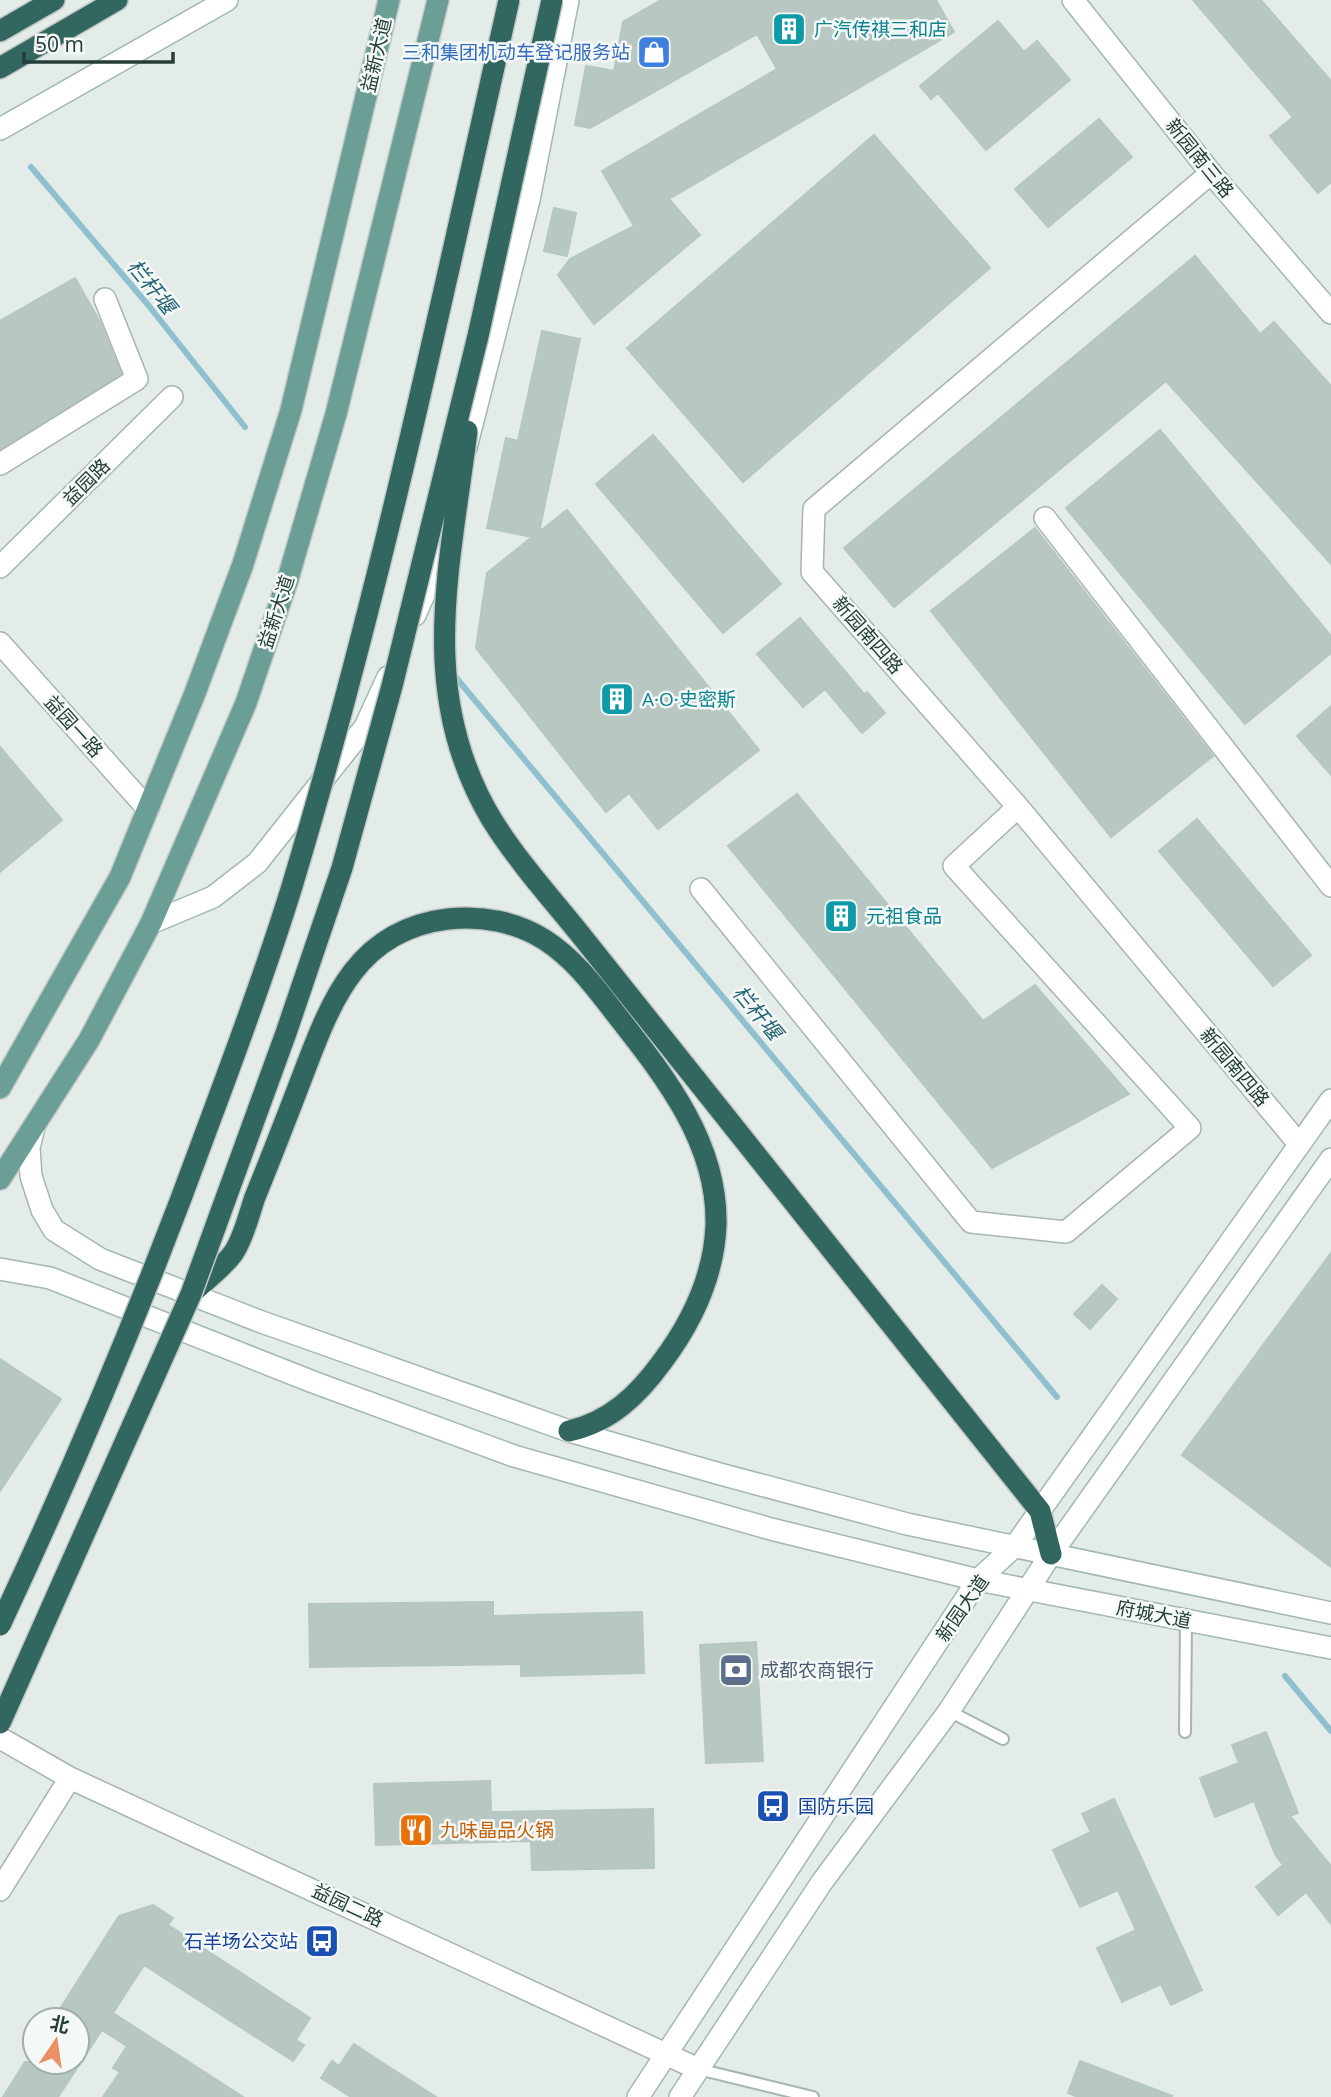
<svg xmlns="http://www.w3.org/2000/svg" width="1331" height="2097" viewBox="0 0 1331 2097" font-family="'Open Sans','Noto Sans SC',sans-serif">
<rect width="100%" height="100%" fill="#e4ece9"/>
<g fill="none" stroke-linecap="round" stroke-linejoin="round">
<path stroke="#90bfcd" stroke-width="6" d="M 31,167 L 149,306 L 245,427
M 453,674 L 1057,1397
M 1285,1676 L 1331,1731"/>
</g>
<path fill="#b9c7c2" stroke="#b6c6c0" stroke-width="2" d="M 661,0 L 936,0 L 954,32 L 669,199 L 700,235 L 594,324 L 558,275 L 570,259 L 634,226 L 602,171 L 777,69 L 757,34 L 590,128 L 575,125 L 586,66 L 614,71 L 623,22 Z
M 1193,0 L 1261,0 L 1331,81 L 1331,182 L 1318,193 L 1270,136 L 1293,117 Z
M 998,21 L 1024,52 L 1037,41 L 1070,80 L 986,150 L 938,93 L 931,99 L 920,86 Z
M 1099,119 L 1132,157 L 1048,227 L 1015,189 Z
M 874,135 L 990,268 L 743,482 L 627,348 Z
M 554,208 L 576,213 L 567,256 L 544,251 Z
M 1195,256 L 1260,334 L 1274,322 L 1331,386 L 1331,564 L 1166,381 L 894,607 L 844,548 Z
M 75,278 L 100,322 L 121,374 L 0,449 L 0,321 Z
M 542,331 L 580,339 L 539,532 L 567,510 L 759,750 L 658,829 L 629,793 L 606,812 L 476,648 L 487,573 L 532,537 L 487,528 L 506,438 L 518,441 Z
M 1160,430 L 1331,636 L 1331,653 L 1245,724 L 1066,508 Z
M 653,435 L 781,584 L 723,633 L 596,484 Z
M 1035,528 L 1213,756 L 1111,837 L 931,611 Z
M 800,618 L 864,694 L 867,692 L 885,713 L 862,733 L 825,689 L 803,707 L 757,654 Z
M 1331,706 L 1331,775 L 1297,736 Z
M 0,747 L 62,820 L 0,872 Z
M 797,794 L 983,1021 L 1035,985 L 1129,1094 L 992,1168 L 728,846 Z
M 1197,819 L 1311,955 L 1273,986 L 1159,851 Z
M 1331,1253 L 1331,1567 L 1182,1455 Z
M 1102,1285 L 1117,1299 L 1090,1329 L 1074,1314 Z
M 0,1359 L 61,1399 L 0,1491 Z
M 493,1602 L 493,1616 L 642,1612 L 644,1673 L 521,1676 L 521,1664 L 310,1667 L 309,1604 Z
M 756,1642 L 763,1761 L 706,1763 L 700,1645 Z
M 1266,1732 L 1298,1813 L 1290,1816 L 1331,1866 L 1331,1924 L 1306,1892 L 1278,1915 L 1256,1887 L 1283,1865 L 1275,1854 L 1254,1801 L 1215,1817 L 1200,1778 L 1239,1763 L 1232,1745 Z
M 490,1781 L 491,1812 L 653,1809 L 654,1868 L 532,1870 L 531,1841 L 376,1845 L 374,1784 Z
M 1114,1799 L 1202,1990 L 1171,2005 L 1161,1984 L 1122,2002 L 1097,1948 L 1136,1930 L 1118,1890 L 1080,1907 L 1053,1850 L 1091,1832 L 1082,1814 Z
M 153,1905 L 173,1918 L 168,1925 L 310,2018 L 296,2040 L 304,2045 L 293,2061 L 144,1965 L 113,2013 L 243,2097 L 103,2097 L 120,2072 L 113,2068 L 127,2046 L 102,2030 L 58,2097 L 3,2097 L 25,2062 L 77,2062 L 77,2020 L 53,2020 L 119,1916 Z
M 354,2044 L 386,2065 L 436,2097 L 351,2097 L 321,2078 L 332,2061 L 339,2066 Z
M 1080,2061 L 1172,2096 L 1171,2097 L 1078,2097 L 1068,2093 Z"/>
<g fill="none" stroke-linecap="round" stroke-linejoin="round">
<g stroke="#a7b4b0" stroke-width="14">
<path id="lane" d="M 949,1711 L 1003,1739
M 1185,1732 L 1186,1620
M 698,2069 L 813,2097"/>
</g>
<g stroke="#a7b4b0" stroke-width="24">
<path id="street" d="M 1211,173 L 814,509 L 812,572 L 1018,807 L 1299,1144
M 0,464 L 137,379 L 105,299
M 1045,518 L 1331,886
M 0,567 L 172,397
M 0,643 L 148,809
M 701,889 L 971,1222 L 1066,1232 L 1190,1128 L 954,866 L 1018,807
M 0,1738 L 70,1778 L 698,2069
M 0,1890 L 70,1778"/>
</g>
<g stroke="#a3b7b2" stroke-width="24">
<path id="secondary" d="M 1073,0 L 1211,173 L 1331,313
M 0,129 L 227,0
M 466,448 L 529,200 L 568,0
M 415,615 L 435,570 L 448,520
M 151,923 L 213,897 L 257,863 L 365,727 L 388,677
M 34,1127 L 29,1148 L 31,1176 L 42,1210 L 54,1230 L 100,1259 L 259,1321 L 569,1431 L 720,1474 L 907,1524 L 1331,1613
M 0,1269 L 50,1278 L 313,1382 L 514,1456 L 771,1529 L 978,1580 L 1331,1648
M 638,2097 L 978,1580 L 1015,1546 L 1331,1100
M 680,2097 L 822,1882 L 949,1711 L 1051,1554 L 1331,1159"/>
</g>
<g stroke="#c2c9c7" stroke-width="24">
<path id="primary" d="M 0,1088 L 120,877 L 195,693 L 243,564 L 291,410 L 389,0
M 0,1179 L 89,1040 L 151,923 L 246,703 L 287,582 L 336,414 L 438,0"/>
</g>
<g stroke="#c2c9c7" stroke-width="24">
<path id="highway" d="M 0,31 L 54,0
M 0,68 L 117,0
M 580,934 L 1040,1511 L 1051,1554
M 191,1294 C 204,1281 223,1268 234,1252 C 244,1237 249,1214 255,1197 C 271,1158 286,1119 301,1080 C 330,1004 355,930 448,919 C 481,915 517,922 545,940 C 576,960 597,990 619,1018 C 666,1078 718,1144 716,1225 C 714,1275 692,1322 662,1362 C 638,1395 610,1422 569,1431"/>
</g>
<use href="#lane" stroke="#fff" stroke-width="10"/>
<use href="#street" stroke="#fff" stroke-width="21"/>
<use href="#secondary" stroke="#fff" stroke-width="21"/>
<use href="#primary" stroke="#6b9f96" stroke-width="21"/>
<use href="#highway" stroke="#326760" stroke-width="21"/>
<g stroke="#c2c9c7" stroke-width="24" stroke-linecap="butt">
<path id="highway-bridge" d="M 467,431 C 450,567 416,694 492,820 C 517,860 550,897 580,934
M 0,1625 C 77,1461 146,1296 208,1126 C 238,1046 268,965 293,883 C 380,593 443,295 509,0
M 0,1723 L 191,1294 L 286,1033 L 342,868 L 392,686 L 478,336 L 552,0"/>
</g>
<use href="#highway-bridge" stroke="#326760" stroke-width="21"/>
</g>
<defs>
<g id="building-square" transform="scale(1.75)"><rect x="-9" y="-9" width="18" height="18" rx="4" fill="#0f9aa8" stroke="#f4f9f7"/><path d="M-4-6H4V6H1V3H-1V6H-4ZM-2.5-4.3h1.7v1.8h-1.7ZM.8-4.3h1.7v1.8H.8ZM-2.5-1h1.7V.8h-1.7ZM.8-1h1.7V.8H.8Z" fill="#fff"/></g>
<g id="shop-square" transform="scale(1.75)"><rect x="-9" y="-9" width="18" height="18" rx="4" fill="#3f7fe0" stroke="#f4f9f7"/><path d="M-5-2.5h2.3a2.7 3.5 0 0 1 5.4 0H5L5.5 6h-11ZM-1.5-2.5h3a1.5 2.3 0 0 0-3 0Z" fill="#fff"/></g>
<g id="bank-square" transform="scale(1.75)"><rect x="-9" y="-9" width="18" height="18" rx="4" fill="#5c6f8a" stroke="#f4f9f7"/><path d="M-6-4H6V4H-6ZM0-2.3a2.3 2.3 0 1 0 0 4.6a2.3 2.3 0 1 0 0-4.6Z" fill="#fff"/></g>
<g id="bus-square" transform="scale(1.75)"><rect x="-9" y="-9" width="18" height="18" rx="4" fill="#1a4fb4" stroke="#f4f9f7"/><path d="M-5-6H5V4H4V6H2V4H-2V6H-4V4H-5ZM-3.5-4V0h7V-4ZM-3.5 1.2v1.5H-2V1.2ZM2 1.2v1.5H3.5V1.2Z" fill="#fff"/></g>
<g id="restaurant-square" transform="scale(1.75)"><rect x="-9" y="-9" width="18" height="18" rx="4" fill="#e8710a" stroke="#f4f9f7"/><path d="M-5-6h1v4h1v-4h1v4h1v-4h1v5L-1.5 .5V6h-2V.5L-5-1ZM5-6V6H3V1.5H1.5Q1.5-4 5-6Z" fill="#fff"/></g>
</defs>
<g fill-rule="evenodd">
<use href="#building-square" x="789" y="29"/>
<use href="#shop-square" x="654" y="52"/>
<use href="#building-square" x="617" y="699"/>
<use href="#building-square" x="841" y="916"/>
<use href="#bank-square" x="736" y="1670"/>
<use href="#bus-square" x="773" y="1806"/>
<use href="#restaurant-square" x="416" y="1830"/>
<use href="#bus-square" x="322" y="1941"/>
</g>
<g text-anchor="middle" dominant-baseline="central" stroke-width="5" stroke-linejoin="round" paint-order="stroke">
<g font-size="19" fill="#0d838f" stroke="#f4f9f7" text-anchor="start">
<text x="814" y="29">广汽传祺三和店</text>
<text x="642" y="699">A·O·史密斯</text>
<text x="866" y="916">元祖食品</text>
</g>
<g font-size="19" fill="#366cbe" stroke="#f4f9f7" text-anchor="end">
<text x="630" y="52">三和集团机动车登记服务站</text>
</g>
<g font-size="19" fill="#243d38" stroke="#f4f9f7">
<text transform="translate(376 55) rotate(-77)">益新大道</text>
<text transform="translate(1200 158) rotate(51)">新园南三路</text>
<text transform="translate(86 482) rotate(-45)">益园路</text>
<text transform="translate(276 612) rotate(-72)">益新大道</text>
<text transform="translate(868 635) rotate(49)">新园南四路</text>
<text transform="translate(74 726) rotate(48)">益园一路</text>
<text transform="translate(1235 1067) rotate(50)">新园南四路</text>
<text transform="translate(962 1608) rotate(-55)">新园大道</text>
<text transform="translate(1154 1614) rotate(11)">府城大道</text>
<text transform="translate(348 1905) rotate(25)">益园二路</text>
</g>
<g font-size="19" fill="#4e5e75" stroke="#f4f9f7" text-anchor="start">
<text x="760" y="1670">成都农商银行</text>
</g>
<g font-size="19" fill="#164399" stroke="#f4f9f7" text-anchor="start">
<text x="798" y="1806">国防乐园</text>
<text x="298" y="1941" text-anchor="end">石羊场公交站</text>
</g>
<g font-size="19" fill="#c56008" stroke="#f4f9f7" text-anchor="start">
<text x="440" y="1830">九味晶品火锅</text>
</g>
<g font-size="21" font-style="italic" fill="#226175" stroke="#f4f9f7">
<text transform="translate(152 286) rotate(51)">栏杆堰</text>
<text transform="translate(758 1012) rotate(50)">栏杆堰</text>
</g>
</g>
<g transform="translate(56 2041) rotate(13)"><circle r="33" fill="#f4f9f7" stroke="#a1aeab" stroke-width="2"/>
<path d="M0-5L12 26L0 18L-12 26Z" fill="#e99065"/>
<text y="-10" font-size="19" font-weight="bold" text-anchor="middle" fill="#243d38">北</text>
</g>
<path d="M24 52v10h149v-10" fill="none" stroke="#243d38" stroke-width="3.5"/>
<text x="35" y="52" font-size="21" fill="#243d38" stroke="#f4f9f7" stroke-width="5" paint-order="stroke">50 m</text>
</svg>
